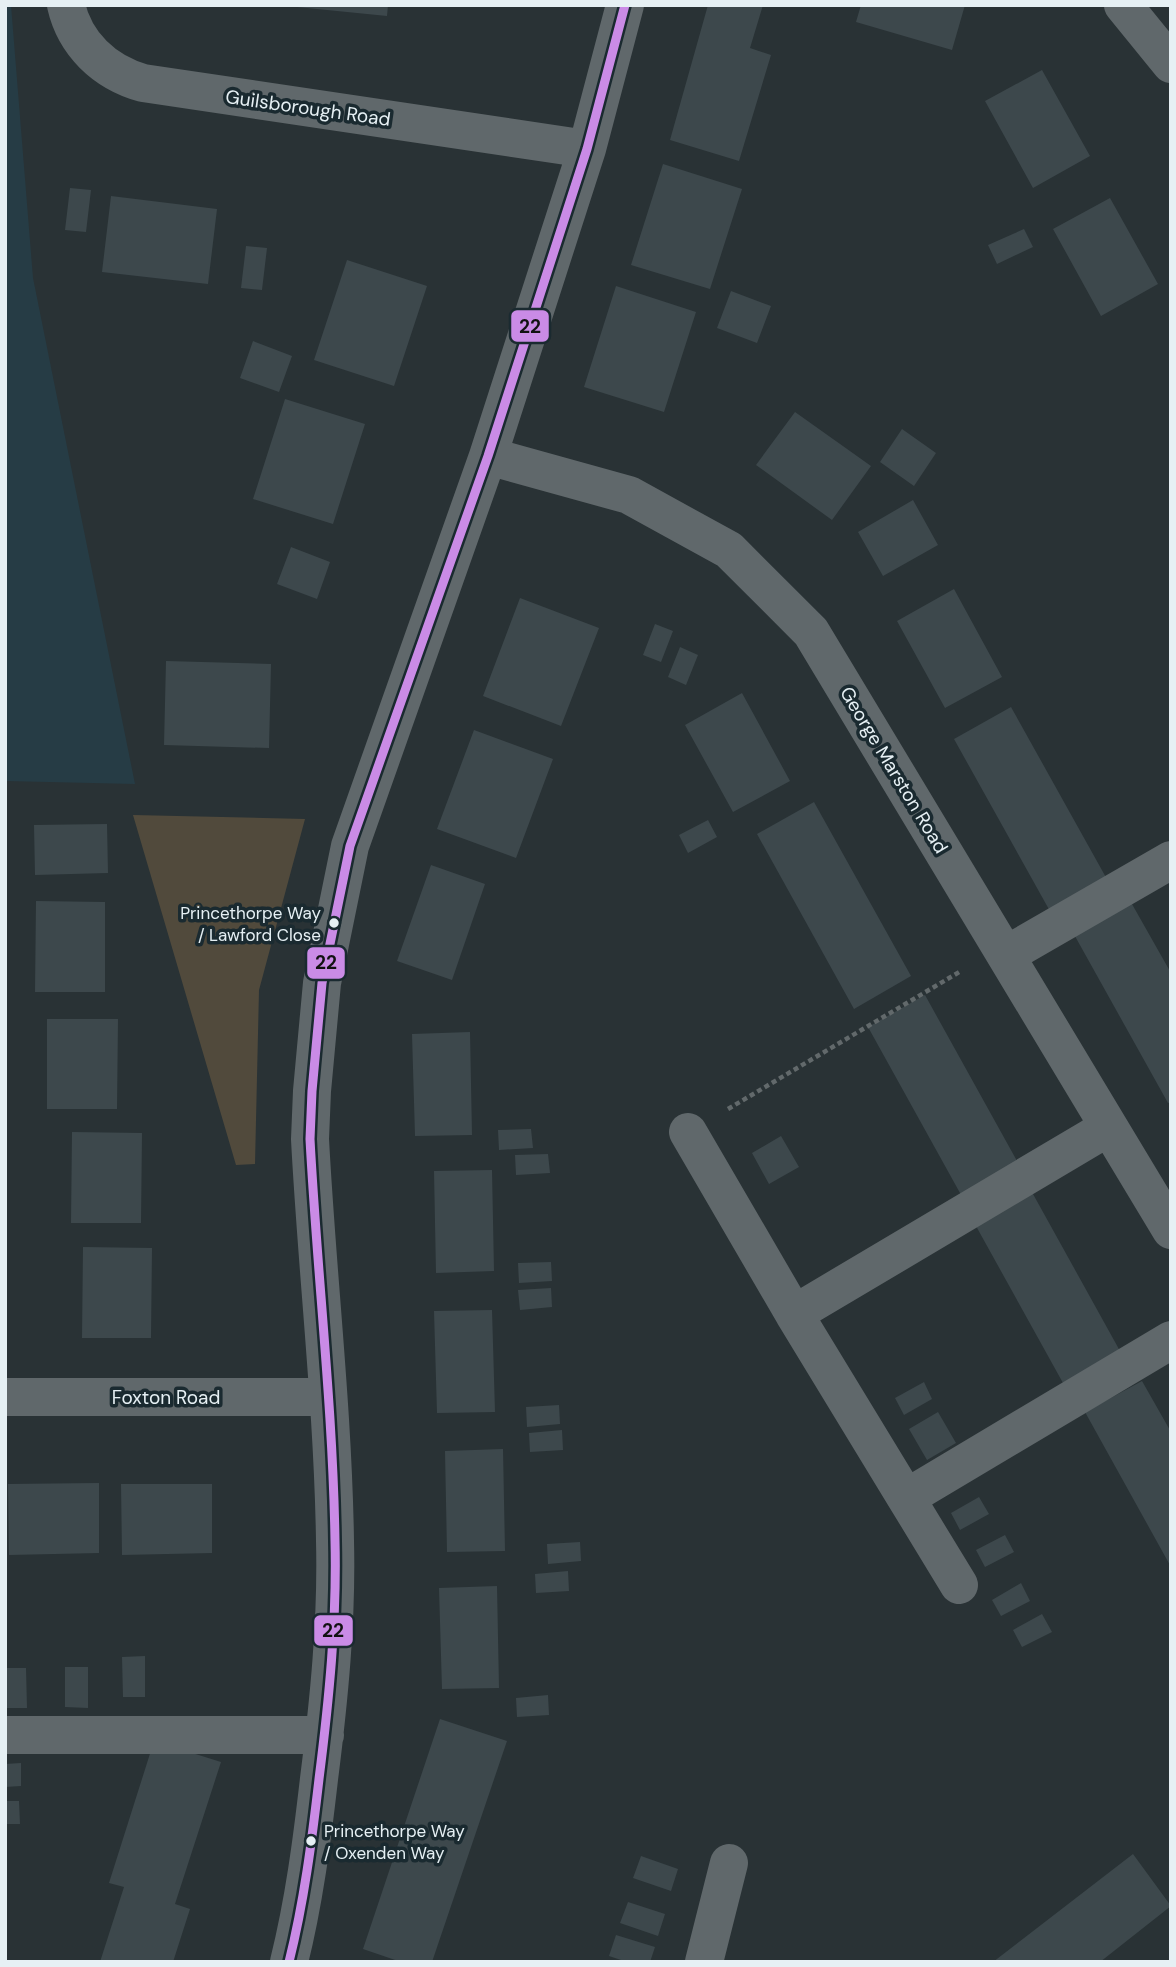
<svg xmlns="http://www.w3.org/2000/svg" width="1176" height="1967" viewBox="0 0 1176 1967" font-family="'DM Sans',sans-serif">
<rect width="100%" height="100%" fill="#293235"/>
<path fill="#263c45" d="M 5,5 L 11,5 L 33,278 L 135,784 L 5,781 Z"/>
<path fill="#514a3c" d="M 133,815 L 305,819 L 259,990 L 255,1164 L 236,1165 Z"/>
<path fill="#3d484c" d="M 297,5 L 388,5 L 387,16 L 297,7 Z
M 708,5 L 763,5 L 750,48 L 771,55 L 739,161 L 670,140 Z
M 861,5 L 965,5 L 952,50 L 856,22 Z
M 1042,70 L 1090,156 L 1033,188 L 985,101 Z
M 663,164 L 742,189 L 710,289 L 631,265 Z
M 70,188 L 91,190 L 86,232 L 65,230 Z
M 111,196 L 217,209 L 208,284 L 102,272 Z
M 1110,198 L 1158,284 L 1101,316 L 1053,229 Z
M 1024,229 L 1033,247 L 997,264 L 988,245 Z
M 246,246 L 267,248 L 262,290 L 241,288 Z
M 347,260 L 427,286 L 394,386 L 314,360 Z
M 616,286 L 696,312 L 664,412 L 584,387 Z
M 731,291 L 771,306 L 757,343 L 717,328 Z
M 253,341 L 292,356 L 279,392 L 240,378 Z
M 285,399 L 365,424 L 333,524 L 253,499 Z
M 795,412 L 871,466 L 832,520 L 756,465 Z
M 902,429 L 936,453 L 914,486 L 880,462 Z
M 913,500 L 938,545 L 883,576 L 858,532 Z
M 291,547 L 330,562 L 317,599 L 277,584 Z
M 954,589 L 1002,677 L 945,708 L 897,621 Z
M 520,598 L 599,628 L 561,726 L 483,696 Z
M 655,624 L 673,631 L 661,662 L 643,655 Z
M 680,647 L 698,655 L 686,685 L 668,677 Z
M 166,661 L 271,664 L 269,748 L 164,745 Z
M 742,693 L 790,781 L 733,812 L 685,725 Z
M 1011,707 L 1108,881 L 1051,913 L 954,739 Z
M 474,730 L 553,759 L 516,858 L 437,829 Z
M 814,802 L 911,976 L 854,1009 L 757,834 Z
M 708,820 L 717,837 L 688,853 L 679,835 Z
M 107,824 L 108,873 L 35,875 L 34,825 Z
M 431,865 L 485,884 L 452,980 L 397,961 Z
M 1128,897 L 1171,973 L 1171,1102 L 1168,1103 L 1071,929 Z
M 36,901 L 105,902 L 105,992 L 35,992 Z
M 925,995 L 1022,1170 L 965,1202 L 868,1027 Z
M 47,1019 L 118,1019 L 117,1109 L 47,1109 Z
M 470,1032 L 472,1135 L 415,1136 L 412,1034 Z
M 531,1129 L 533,1148 L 499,1150 L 498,1130 Z
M 72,1132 L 142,1133 L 141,1223 L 71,1223 Z
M 781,1136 L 799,1167 L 769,1184 L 752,1153 Z
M 548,1154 L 550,1173 L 516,1175 L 515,1155 Z
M 492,1170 L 494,1271 L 436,1273 L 434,1171 Z
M 1028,1185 L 1125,1360 L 1068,1392 L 971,1217 Z
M 83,1247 L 152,1248 L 151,1338 L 82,1338 Z
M 551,1262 L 552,1281 L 519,1283 L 518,1263 Z
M 551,1288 L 552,1307 L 520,1310 L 518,1290 Z
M 492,1310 L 495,1412 L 437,1413 L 434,1311 Z
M 1142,1381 L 1171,1432 L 1171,1567 L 1085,1412 Z
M 924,1382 L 932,1399 L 904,1415 L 895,1398 Z
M 559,1405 L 560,1424 L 527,1427 L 526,1407 Z
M 938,1412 L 956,1443 L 927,1460 L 909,1429 Z
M 562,1430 L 563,1450 L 530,1452 L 529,1433 Z
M 503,1449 L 505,1551 L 447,1552 L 445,1451 Z
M 99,1483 L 99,1553 L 9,1555 L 8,1484 Z
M 121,1484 L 212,1484 L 212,1553 L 122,1555 Z
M 979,1497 L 989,1514 L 960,1530 L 951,1513 Z
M 1005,1535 L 1014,1552 L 985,1567 L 976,1550 Z
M 580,1542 L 581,1561 L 548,1564 L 547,1544 Z
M 568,1571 L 569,1591 L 536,1593 L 535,1574 Z
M 1021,1583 L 1030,1601 L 1001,1616 L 992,1600 Z
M 497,1586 L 499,1688 L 442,1689 L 439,1588 Z
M 1042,1614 L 1052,1632 L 1022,1647 L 1013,1630 Z
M 145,1656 L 145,1697 L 123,1697 L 122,1657 Z
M 65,1667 L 88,1667 L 88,1708 L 65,1707 Z
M 5,1668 L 26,1668 L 27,1708 L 5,1708 Z
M 548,1695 L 549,1715 L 517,1717 L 516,1698 Z
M 440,1719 L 507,1741 L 432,1962 L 401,1962 L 363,1949 Z
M 154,1741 L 221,1762 L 175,1904 L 190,1909 L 173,1962 L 100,1962 L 124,1887 L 109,1883 Z
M 21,1763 L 21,1786 L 5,1787 L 5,1764 Z
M 5,1801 L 19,1801 L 20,1824 L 5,1824 Z
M 1133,1854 L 1171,1906 L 1100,1962 L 993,1962 Z
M 641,1856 L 678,1869 L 671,1891 L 633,1878 Z
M 628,1902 L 665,1914 L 658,1936 L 620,1923 Z
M 616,1935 L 655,1947 L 650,1962 L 627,1962 L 609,1956 Z"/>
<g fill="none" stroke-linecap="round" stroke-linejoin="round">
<path stroke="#62696b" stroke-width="4.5" stroke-dasharray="5 3.5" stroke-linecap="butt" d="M 728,1109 L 961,971"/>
<path stroke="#60686b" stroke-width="38" d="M 66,5 C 75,44 104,72 143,83 L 587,149
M 1123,5 L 1171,64
M 488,456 L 629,495 L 729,550 L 811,632 L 1171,1230
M 1006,955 L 1171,860
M 688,1132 L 794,1314
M 5,1397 L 327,1397
M 906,1498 L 794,1314 L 1109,1127
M 959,1585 L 906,1498 L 1171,1340
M 5,1735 L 325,1735
M 289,1962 C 304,1902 312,1840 319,1779 C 329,1700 337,1620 335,1541 C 333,1407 317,1273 310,1139 L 312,1091 L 322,983 L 350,846 L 488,456 L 587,149 L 625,5
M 704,1962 L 729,1863"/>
<g stroke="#1a2a30" stroke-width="14">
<path id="bus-1" d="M 289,1962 C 304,1902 312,1840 319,1779 C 329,1700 337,1620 335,1541 C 333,1407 317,1273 310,1139 L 312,1091 L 322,983 L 350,846 L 488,456 L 587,149 L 625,5"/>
</g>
<use href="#bus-1" stroke="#ca8be6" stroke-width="9"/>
</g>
<g fill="#e6f0f4" stroke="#1a2a30" stroke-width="2.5">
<circle cx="334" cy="923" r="6"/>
<circle cx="311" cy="1841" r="6"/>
</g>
<g text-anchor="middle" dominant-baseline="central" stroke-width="7" stroke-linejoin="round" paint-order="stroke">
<g font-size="17" fill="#e6f0f4" stroke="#1a2a30" text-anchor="end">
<text x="321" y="913">Princethorpe Way<tspan x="321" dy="22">/ Lawford Close</tspan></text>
<text x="324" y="1831" text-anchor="start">Princethorpe Way<tspan x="324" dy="22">/ Oxenden Way</tspan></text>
</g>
<g font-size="19" fill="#e6f0f4" stroke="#1a2a30">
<text transform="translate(308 108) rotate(8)">Guilsborough Road</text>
<text transform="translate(894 770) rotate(59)">George Marston Road</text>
<text x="166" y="1397">Foxton Road</text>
</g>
</g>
<g stroke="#1a2a30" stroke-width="2.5">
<rect x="510" y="309" width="40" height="34" rx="7" fill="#ca8be6"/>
<rect x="306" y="946" width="40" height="34" rx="7" fill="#ca8be6"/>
<rect x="313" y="1614" width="41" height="33" rx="7" fill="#ca8be6"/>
</g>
<g font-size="19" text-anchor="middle" font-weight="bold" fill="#111">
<text x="530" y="333">22</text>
<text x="326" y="969">22</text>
<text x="333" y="1637">22</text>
</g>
<rect width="1176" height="1967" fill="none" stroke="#e6f0f4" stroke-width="14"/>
</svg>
